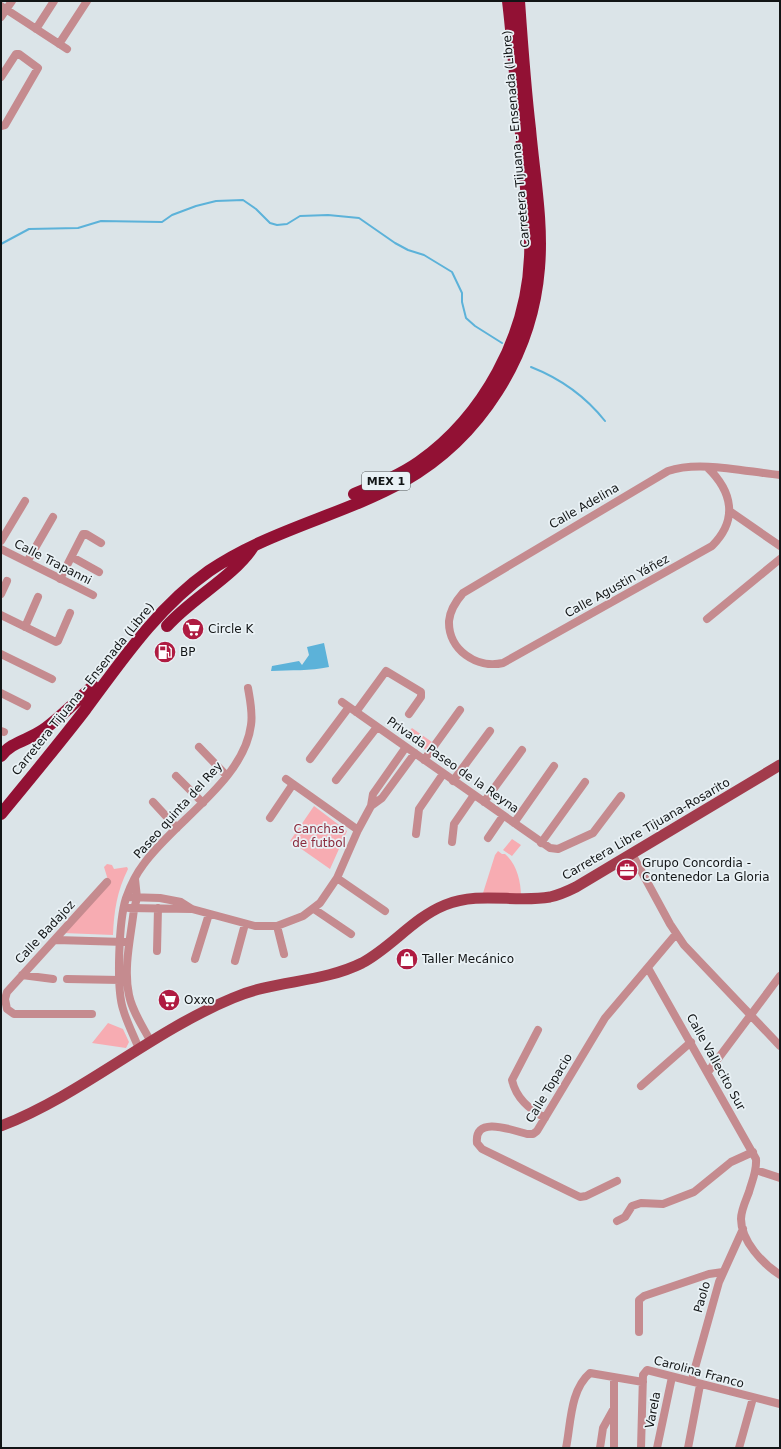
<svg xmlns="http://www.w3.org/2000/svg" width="781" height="1449" viewBox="0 0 781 1449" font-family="'DejaVu Sans',sans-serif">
<rect width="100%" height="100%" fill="#dbe4e8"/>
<path fill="#f7acb2" d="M 412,728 L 432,742 L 426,750 L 406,735 Z
M 314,806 L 347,831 L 330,869 L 290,841 Z
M 512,839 L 521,845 L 512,856 L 503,850 Z
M 498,851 L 502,854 L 505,854 C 516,863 521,881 521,896 L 483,893 L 495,855 Z
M 107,864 L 112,865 L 114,869 L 127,867 L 128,869 C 117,891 114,911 113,935 L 63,933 L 108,880 L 104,867 Z
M 108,1023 L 123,1029 L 129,1042 L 126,1048 L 92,1043 Z"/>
<path fill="#5cb2d9" d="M 324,643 L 329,667 C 310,671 291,670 271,671 L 272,666 L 299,661 L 302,665 L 309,655 L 307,647 Z"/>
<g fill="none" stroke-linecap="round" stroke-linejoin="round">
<path stroke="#5cb2d9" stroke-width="2" d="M 1,244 L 29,229 L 78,228 L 101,221 L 162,222 L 172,215 L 196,206 L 216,201 L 243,200 L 256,209 L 270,223 L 277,225 L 287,224 L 300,216 L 328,215 L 359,218 L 395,243 L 408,250 L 424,255 L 452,272 L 462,293 L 462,302 L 466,318 L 475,326 L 502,343
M 531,367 C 559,378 586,397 605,421"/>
<path stroke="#c58b8f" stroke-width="8" d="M 1,6 L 67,49
M 1,17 L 12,1
M 36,29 L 54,1
M 59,44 L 87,1
M 1,77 L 16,54 L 19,54 L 38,68 L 5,125 L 1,126
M 707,467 C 733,492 738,520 712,546 L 503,663 C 477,669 448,650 449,621 C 450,610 456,601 463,593 L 668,471 C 699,460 747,472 780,475
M 731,512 L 780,546
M 1,541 L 25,501
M 1,549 L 93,595
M 72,557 L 99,572
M 27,562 L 53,517
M 60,579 L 83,534 L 86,534 L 101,543
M 1,594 L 7,581
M 1,615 L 56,642 L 58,641 L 70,613
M 707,619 L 780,559
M 25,627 L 38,597
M 1,654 L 52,679
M 1,693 L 27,706
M 342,702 L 550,848 L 558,849 L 593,833 L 621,796
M 356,712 L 386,671 L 421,692 L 421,697 L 409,714
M 1,731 L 4,732
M 199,747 L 227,776
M 310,759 L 349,707
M 424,760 L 460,710
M 176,776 L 203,803
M 286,779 L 358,830
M 336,780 L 377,727
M 453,781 L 490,731
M 153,802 L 177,828
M 484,802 L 522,750
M 371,806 L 382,798 L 415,753
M 270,818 L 293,784
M 514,823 L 554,766
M 416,834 L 419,809 L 443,774
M 488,838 L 503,816
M 452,842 L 454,824 L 474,795
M 541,843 L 585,782
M 632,854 L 670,924 L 684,945 L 780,1046
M 337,878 L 385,911
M 135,879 L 137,898 L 134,909 C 131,936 123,968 129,995 C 132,1011 143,1027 151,1042
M 127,897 L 160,898 L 181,902 L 192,909 L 255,926 L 277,926 L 303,916 L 320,903 L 337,878 L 358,830 L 371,806 L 373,794 L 406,747
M 129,908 L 192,909
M 314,909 L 351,934
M 277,926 L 284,954
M 56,940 L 125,942
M 157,951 L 158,908
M 195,959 L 209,914
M 235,961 L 245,924
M 648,968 L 756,1159 C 757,1171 752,1181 749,1192 C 746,1200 741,1210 741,1219 C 741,1241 763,1264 780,1275
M 22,975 L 53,979
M 67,979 L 120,980
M 92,1014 L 14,1014 L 7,1009 L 5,999 L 7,992 L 107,882
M 538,1030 L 512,1080 C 516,1098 529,1109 545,1118
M 139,1049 C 134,1036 127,1023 123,1009 C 116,987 119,920 126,898 C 130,887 136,874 143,865 C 174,821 244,781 251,725 C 253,713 250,700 248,688
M 708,1072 L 780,976
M 641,1086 L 691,1042
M 756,1170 L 780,1178
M 617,1181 L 586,1196 L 580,1197 L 482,1149 L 477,1143 C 474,1115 512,1130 527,1134 L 533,1134 L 537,1131 L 605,1018 L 676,934
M 617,1221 L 625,1217 L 632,1206 L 641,1203 L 663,1204 L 694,1192 L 731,1162 L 753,1152
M 639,1332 L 639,1300 L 644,1296 L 709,1274 L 723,1272
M 693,1375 L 719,1282 L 743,1229
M 566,1448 C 571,1423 570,1390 590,1373 L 643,1382
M 600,1448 L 603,1428 L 613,1410
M 614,1448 L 614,1378
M 641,1448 L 643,1375 L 647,1370 L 780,1404
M 657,1448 L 672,1377
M 688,1448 L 700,1385
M 739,1448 L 753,1398"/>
<path stroke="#a23b4c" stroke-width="11" d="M 1,1126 C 83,1094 151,1032 233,998 C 274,980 322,983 362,963 C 392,947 413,918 445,905 C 479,891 515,903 550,897 C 559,895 568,891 576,887 L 780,765"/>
<path stroke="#921134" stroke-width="12" d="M 354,494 C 376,485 399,476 419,462 C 484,416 527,336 530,257 C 531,243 529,228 528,214 C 526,184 523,154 520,124 C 515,83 513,42 508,1
M 167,626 C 193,597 232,578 253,547
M 1,756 C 11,742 29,740 43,730 C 61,717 76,701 93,686
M 1,814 C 29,780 58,745 85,710 C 122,660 158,607 209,571 C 269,530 341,516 404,481 C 480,438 532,356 539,268 C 543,222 534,175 530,129 C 525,87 522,44 519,1"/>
</g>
<defs>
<g id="supermarket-disc" transform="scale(1.15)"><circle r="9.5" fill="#af1b41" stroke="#e9f1f5"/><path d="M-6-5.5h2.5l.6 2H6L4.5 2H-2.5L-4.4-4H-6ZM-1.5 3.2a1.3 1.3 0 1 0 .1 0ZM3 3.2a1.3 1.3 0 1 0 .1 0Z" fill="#fff"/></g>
<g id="fuel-disc" transform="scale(1.15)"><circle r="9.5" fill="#af1b41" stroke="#e9f1f5"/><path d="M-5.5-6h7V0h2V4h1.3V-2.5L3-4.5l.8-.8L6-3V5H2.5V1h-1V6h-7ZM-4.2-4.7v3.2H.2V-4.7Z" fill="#fff"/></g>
<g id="office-disc" transform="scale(1.15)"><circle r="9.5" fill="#af1b41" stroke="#e9f1f5"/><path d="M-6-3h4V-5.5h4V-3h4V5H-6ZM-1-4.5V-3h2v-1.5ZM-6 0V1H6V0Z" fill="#fff"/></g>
<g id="shop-disc" transform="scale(1.15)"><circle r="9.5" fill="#af1b41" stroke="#e9f1f5"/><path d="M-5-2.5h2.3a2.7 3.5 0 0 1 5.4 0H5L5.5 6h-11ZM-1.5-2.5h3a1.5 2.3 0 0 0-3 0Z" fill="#fff"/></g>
</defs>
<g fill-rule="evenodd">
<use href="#supermarket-disc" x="193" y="629"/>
<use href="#fuel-disc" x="165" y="652"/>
<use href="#office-disc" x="627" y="870"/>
<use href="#shop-disc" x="407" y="959"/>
<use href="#supermarket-disc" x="169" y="1000"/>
</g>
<g text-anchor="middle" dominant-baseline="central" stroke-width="3.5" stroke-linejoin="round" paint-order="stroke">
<rect fill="#e9f1f5" stroke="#525759" stroke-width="1" x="362" y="472" width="48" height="18" rx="3"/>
<g font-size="11" font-weight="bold" fill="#121516">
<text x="386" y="481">MEX 1</text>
</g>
<g font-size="12" fill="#121516" stroke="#e9f1f5">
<text transform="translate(516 139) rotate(-95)">Carretera Tijuana - Ensenada (Libre)</text>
<text transform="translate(584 506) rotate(-30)">Calle Adelina</text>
<text transform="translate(53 562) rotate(27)">Calle Trapanni</text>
<text transform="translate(617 586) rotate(-29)">Calle Agustin Yáñez</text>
<text transform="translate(83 689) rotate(-51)">Carretera Tijuana - Ensenada (Libre)</text>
<text transform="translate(453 765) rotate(35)">Privada Paseo de la Reyna</text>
<text transform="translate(178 810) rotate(-48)">Paseo quinta del Rey</text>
<text transform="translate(646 829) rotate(-30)">Carretera Libre Tijuana-Rosarito</text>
<text transform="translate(45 932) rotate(-47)">Calle Badajoz</text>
<text transform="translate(716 1062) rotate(61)">Calle Vallecito Sur</text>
<text transform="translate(549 1088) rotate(-59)">Calle Topacio</text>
<text transform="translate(702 1297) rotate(-74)">Paolo</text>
<text transform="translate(699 1372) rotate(15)">Carolina Franco</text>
<text transform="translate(653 1410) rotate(-79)">Varela</text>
</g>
<g font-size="12" fill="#121516" stroke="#e9f1f5" text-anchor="start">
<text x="208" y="629">Circle K</text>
<text x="180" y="652">BP</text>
<text x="642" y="863">Grupo Concordia -<tspan x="642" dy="14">Contenedor La Gloria</tspan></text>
<text x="422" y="959">Taller Mecánico</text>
<text x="184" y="1000">Oxxo</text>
</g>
<g font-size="12" fill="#8b2a3c" stroke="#e9f1f5">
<text x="319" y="829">Canchas<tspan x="319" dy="14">de futbol</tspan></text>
</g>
</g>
<rect width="781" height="1449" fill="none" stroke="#121516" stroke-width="4"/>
</svg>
